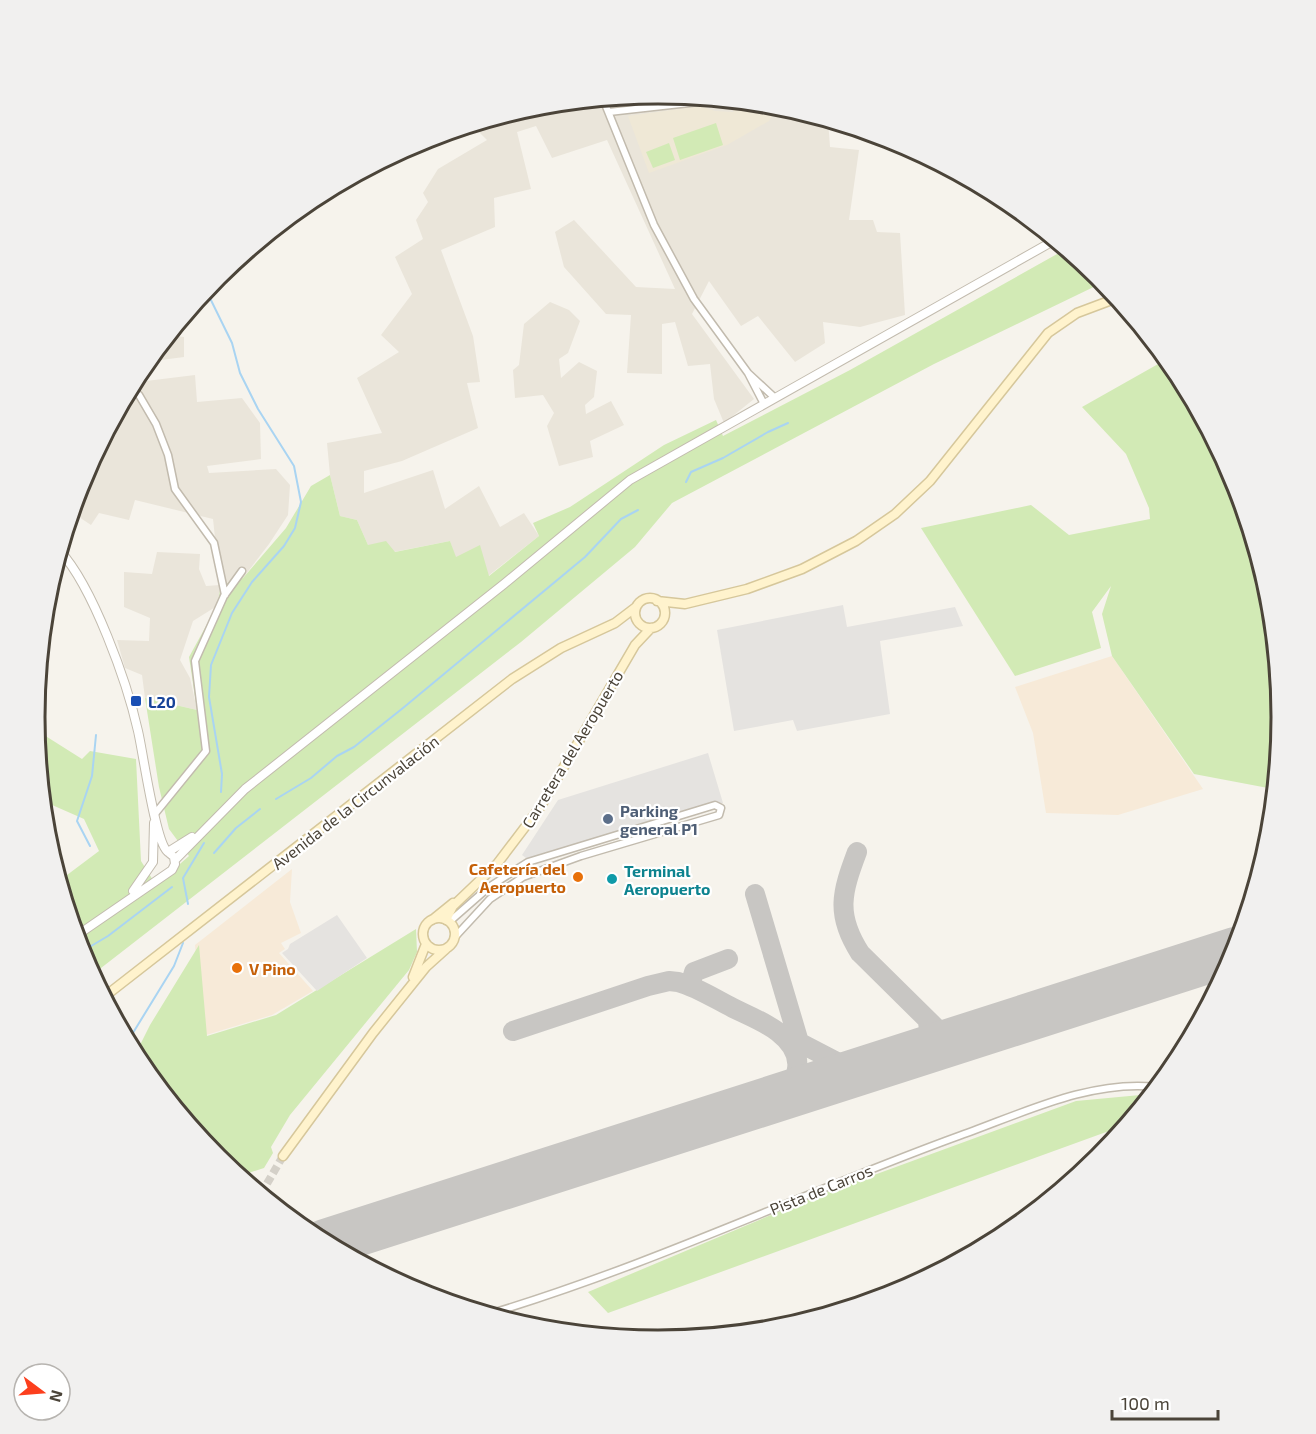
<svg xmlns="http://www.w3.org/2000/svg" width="1316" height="1434" viewBox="0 0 1316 1434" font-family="'Exo 2',sans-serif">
<rect width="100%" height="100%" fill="#f6f3ec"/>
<path fill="#eae5da" d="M 658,94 L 780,106 L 828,120 L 830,147 L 859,150 L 849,220 L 873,220 L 877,232 L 900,233 L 905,315 L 860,327 L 823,322 L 825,343 L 795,362 L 758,316 L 741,326 L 709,281 L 692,314 L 754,399 L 724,423 L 714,399 L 710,364 L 688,366 L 675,322 L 662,324 L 662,374 L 627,373 L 631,315 L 606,314 L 564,267 L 555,232 L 574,220 L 636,287 L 675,289 L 607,140 L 552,158 L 536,126 L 517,132 L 531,189 L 494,198 L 495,227 L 441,250 L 473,336 L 480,382 L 467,383 L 478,428 L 402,461 L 364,471 L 364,493 L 433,470 L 445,509 L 479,486 L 500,527 L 524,513 L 539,536 L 488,576 L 455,557 L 450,541 L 394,552 L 368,545 L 357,520 L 340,516 L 330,475 L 327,443 L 382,433 L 357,378 L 399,352 L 381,335 L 412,294 L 395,257 L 423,239 L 416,220 L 428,202 L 423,193 L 438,169 L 487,140 L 472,125 L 537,105 Z
M 550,302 L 569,310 L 580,321 L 568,353 L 559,359 L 561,378 L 579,362 L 597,371 L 594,397 L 585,405 L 586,414 L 611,401 L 624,425 L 590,441 L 593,457 L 559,466 L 547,426 L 554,413 L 543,395 L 515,398 L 513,370 L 519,365 L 524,324 Z
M 169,335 L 184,337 L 184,357 L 146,362 Z
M 145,364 L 146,381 L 195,375 L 197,402 L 242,398 L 260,423 L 261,459 L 207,466 L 209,473 L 276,469 L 290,485 L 288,515 L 269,544 L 243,578 L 221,585 L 217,606 L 193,621 L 180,660 L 190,678 L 197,710 L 145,698 L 142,675 L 125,668 L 117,640 L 149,641 L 150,618 L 124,607 L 124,572 L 152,574 L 157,552 L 200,554 L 199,569 L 206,586 L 220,585 L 213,519 L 135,500 L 129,520 L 99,513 L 91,525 L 76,515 L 82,478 Z"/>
<path fill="#f7ead8" d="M 1112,656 L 1203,789 L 1118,815 L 1046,813 L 1033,733 L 1015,687 Z
M 292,869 L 290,902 L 301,933 L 281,943 L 285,949 L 279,953 L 313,991 L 272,1015 L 203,1036 L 195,945 Z"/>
<path fill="#efe8d6" d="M 729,101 L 778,105 L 769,121 L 727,145 L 649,173 L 628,116 L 701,106 L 715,111 L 734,112 Z"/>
<path fill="#d2eab5" d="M 716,123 L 723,145 L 680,160 L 673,138 Z
M 669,143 L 675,160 L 653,168 L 646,152 Z
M 1066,249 L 1104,282 L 934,364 L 672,503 L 635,547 L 521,642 L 92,975 L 82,955 L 59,881 L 99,851 L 84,819 L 43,801 L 37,746 L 44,735 L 82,759 L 90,751 L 136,759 L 141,861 L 156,885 L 189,856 L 169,829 L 159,787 L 145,698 L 197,710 L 189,657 L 217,606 L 221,585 L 243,578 L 286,528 L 311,486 L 330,475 L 340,516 L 357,520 L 368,545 L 386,541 L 395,552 L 450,541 L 456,557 L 480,545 L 489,576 L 539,536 L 533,523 L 570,507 L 664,445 L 716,420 L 723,436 L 850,370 Z
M 1167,359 L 1177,371 L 1234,479 L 1270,596 L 1281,717 L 1274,789 L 1194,774 L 1112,656 L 1102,614 L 1111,586 L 1092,612 L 1101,648 L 1015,676 L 921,528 L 1031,505 L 1069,535 L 1150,519 L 1149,508 L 1126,454 L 1082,407 Z
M 416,929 L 417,952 L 409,970 L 290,1115 L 271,1147 L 273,1153 L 264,1168 L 239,1176 L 217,1158 L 135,1055 L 150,1025 L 199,945 L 207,1036 L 276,1015 Z
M 1151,1094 L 1122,1130 L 1109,1131 L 608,1313 L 588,1292 L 814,1197 L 1076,1101 Z"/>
<path fill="#e5e3e0" d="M 843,605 L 847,627 L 955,607 L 963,626 L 880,641 L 890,714 L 797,731 L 793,720 L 734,731 L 717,630 Z
M 708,753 L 723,803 L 530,861 L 522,855 L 558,800 Z
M 337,915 L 367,958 L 317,991 L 282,953 L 288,949 L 290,944 Z"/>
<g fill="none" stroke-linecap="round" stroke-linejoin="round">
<path stroke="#a9d4f2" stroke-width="2" d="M 206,290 L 232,343 L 240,373 L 258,409 L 294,466 L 301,502 L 295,528 L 284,546 L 252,582 L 232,613 L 211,665 L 209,697 L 222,774 L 221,792
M 686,482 L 691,472 L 723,458 L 768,432 L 788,423
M 276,799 L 311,778 L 337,756 L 354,747 L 403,708 L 585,557 L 621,519 L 638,510
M 90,846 L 77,821 L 92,776 L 96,735
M 214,853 L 236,828 L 260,809
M 188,904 L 183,878 L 204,843
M 81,952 L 108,936 L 172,887
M 128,1041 L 174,966 L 183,943"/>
<path stroke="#c8c6c3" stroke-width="20" d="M 857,852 C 842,892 835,914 860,953 L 938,1030 L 957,1038 L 971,1036
M 755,894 L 799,1042
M 695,988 L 691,982 L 694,972 L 728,959
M 513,1031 L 648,986 L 669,981 L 678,982 C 697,987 715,999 733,1008 C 747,1015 765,1022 778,1032 C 806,1054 803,1081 773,1099
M 787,1036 L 839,1063 L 870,1068
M 920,1052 L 930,1037 L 928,1022"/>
<path stroke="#c8c6c3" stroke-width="48" d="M 325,1243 L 1235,951"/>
<path stroke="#d4d0c8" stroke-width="8" stroke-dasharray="8 4" stroke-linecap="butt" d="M 261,1194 L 283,1156"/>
<g stroke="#c2bbae" stroke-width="9">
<path id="minor" d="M 603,99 L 654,225 L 694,299 L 748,373
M 609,112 L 716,100
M 130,389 L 139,395 L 156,424 L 168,455 L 175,489 L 214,543 L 225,595
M 764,404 L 748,373 L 775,398
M 154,815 L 206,751 L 195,661 L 224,596 L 242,571
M 449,922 L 489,887 L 528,862 L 715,805 L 721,808 L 719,815 L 581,856 L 523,877 L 490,899 L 454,938
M 489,1314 C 649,1266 800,1194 956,1137 C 1019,1115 1089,1079 1157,1087"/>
</g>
<g stroke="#c2bbae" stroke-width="10">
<path id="tertiary" d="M 60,551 C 93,587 127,682 138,731 C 143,752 155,840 167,851 C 169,853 172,855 174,857 L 175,864 L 172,870 L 76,936
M 168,852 L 192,837
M 175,860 L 245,789 L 504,584 L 630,480 L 1055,240
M 133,891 L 153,862 L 154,823"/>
</g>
<g stroke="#d6c79b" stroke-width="11">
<path id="secondary" d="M635 613a15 15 0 1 1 30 0a15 15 0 1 1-30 0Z
M 657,601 L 685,604 L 747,589 L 802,569 L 856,541 L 895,514 L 930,481 L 1048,333 L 1077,313 L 1117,298
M423 934a16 16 0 1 1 32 0a16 16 0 1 1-32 0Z
M 432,920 L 453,903
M 446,920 L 453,906 L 497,864 L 541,806 L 635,645 L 651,628
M 413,977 L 426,944
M 104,997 L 512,679 L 561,648 L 615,623 L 636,607
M 283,1156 L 373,1033 L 426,967 L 446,949"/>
</g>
<use href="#minor" stroke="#fff" stroke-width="6"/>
<use href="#tertiary" stroke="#fff" stroke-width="8"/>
<use href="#secondary" stroke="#fff3cd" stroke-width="8"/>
</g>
<rect fill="#1a4fb4" stroke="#fff" stroke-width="2" x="130" y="695" width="12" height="12" rx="3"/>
<circle fill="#5c6f8a" stroke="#fff" stroke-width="2" cx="608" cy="819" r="6"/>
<g fill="#e8710a" stroke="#fff" stroke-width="2">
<circle cx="578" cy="877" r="6"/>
<circle cx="237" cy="968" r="6"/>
</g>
<circle fill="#0f9aa8" stroke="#fff" stroke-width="2" cx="612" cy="879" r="6"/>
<g text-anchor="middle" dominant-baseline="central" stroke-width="4.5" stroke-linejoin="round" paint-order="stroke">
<g font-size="16" font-weight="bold" fill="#164399" stroke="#fff" text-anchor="start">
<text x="148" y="701">L20</text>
</g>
<g font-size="16" fill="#4b4439" stroke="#fff">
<text transform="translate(572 749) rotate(-59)">Carretera del Aeropuerto</text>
<text transform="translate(355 802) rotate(-38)">Avenida de la Circunvalación</text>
<text transform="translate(821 1189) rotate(-22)">Pista de Carros</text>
</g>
<g font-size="16" font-weight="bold" fill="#4e5e75" stroke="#fff" text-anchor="start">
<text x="620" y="810">Parking<tspan x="620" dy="18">general P1</tspan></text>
</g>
<g font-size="16" font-weight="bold" fill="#c56008" stroke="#fff" text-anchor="end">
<text x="566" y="868">Cafetería del<tspan x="566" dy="18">Aeropuerto</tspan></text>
<text x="249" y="968" text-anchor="start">V Pino</text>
</g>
<g font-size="16" font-weight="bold" fill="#0d838f" stroke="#fff" text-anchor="start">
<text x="624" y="870">Terminal<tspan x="624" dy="18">Aeropuerto</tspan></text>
</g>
</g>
<path d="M0 0H1316V1434H0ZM45 717a613 613 0 1 1 1226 0a613 613 0 1 1-1226 0Z" fill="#f1f0ef" fill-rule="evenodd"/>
<path fill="none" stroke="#4b4439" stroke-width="3" d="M45 717a613 613 0 1 1 1226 0a613 613 0 1 1-1226 0Z"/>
<g transform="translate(42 1392) rotate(106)"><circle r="28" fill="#ffffff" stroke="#b7b4b0" stroke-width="1.5"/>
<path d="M0-4.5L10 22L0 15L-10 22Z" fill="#fc3f1d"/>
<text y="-9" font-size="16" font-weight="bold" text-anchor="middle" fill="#4b4439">N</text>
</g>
<path d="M1112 1410v9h106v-9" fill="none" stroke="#4b4439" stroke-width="3"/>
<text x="1121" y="1410" font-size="18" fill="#4b4439" stroke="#ffffff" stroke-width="4.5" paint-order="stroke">100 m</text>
</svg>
